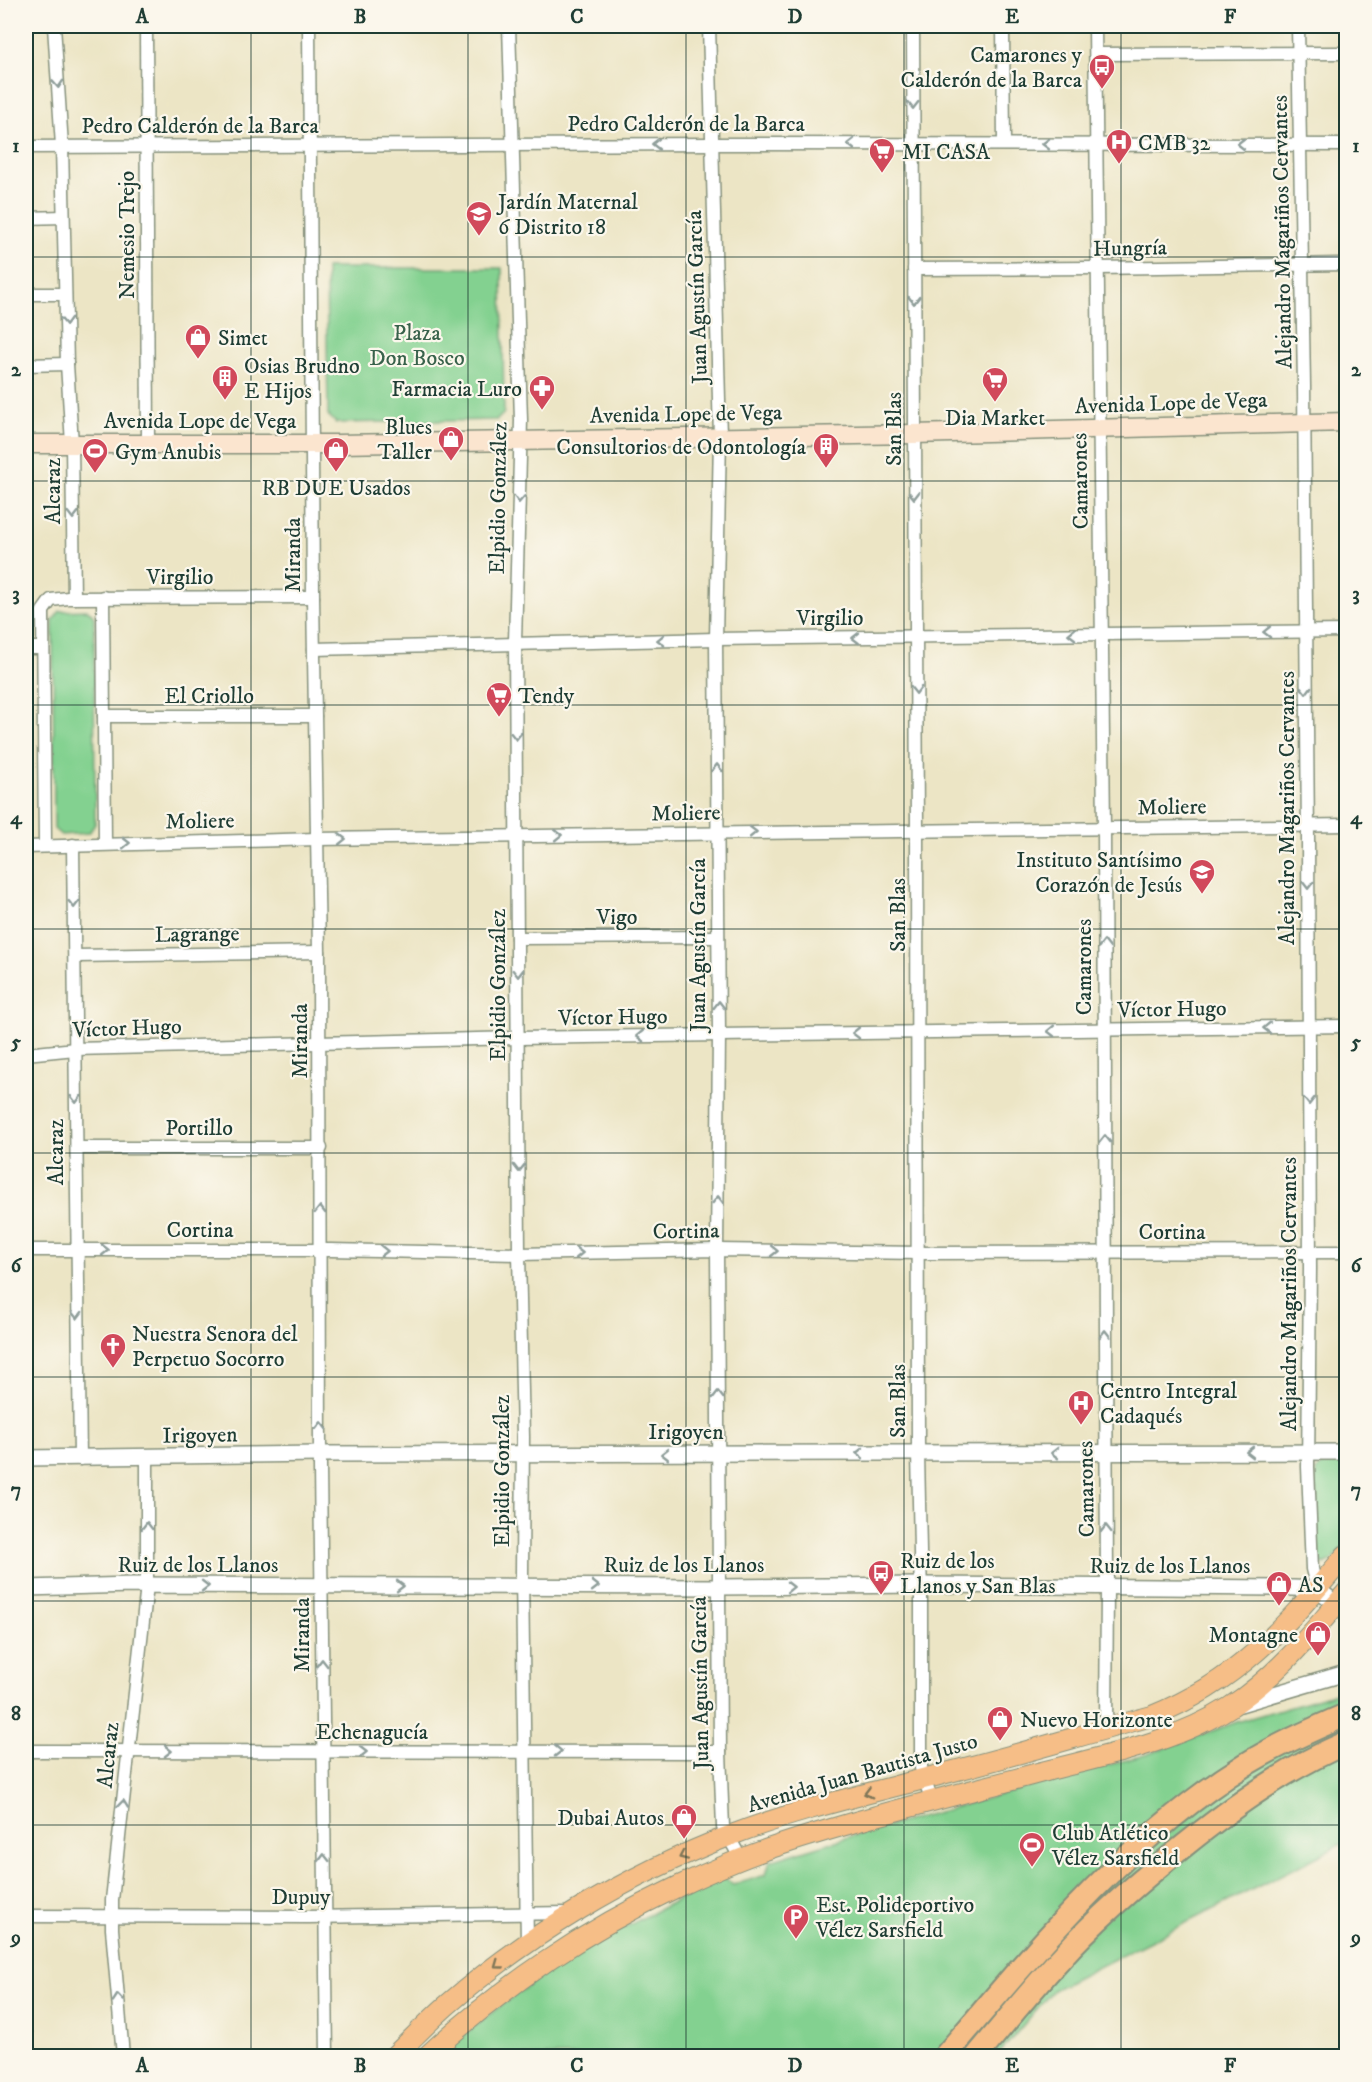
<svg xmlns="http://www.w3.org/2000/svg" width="1372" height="2082" viewBox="0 0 1372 2082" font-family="'IM FELL DW Pica',serif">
<rect width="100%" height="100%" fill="#fbf7ec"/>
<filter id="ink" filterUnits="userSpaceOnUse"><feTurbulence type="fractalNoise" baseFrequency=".0167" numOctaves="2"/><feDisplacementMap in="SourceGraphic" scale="12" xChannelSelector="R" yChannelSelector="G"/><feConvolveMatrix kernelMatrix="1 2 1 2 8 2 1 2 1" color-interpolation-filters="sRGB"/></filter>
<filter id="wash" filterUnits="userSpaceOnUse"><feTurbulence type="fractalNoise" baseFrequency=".008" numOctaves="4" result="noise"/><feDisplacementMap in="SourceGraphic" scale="24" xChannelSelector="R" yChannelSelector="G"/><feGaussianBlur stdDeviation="1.35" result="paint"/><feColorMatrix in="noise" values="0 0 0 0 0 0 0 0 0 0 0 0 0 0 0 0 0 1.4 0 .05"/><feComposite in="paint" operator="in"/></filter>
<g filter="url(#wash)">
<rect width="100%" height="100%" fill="#ece5c5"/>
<g fill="#83d190" stroke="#518762" stroke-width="1.5">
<polygon points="326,268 502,268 504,413 497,420 336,423 328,415"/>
<polygon points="87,610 92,613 94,618 95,824 89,833 61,835 54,829 53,620 60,611"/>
<polygon points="1328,1461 1346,1461 1346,1544 1331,1562 1326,1564 1319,1562 1315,1555 1316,1471 1322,1464"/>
<path d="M1346 1690V1842L1053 1990 997 2056H442C521 1978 625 1926 723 1877L733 1885 766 1875 770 1861 852 1836 1148 1754 1237 1722Z"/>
</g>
</g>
<g filter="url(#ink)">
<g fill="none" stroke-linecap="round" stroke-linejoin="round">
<g stroke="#86917c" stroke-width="15">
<g id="minor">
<polyline points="54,26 62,146 67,364 72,444 74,598"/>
<polyline points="146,26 148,444"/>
<polyline points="309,26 313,597 319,952 320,1467 327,2056"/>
<polyline points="509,26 521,420 515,642 519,1254 523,1437 522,1574 527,1944"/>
<polyline points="709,26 720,437 716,639 719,1035 717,1250 720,1752 723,1827 741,1859"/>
<polyline points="913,26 917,830 918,1453 921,1600 921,1768 932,1802"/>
<polyline points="1003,26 1004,144"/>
<polyline points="1095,26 1104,828 1107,1587 1106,1729"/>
<polyline points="1298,26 1304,386 1308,838 1310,1269 1308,1467 1312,1569 1317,1589"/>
<polyline points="1096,54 1346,53"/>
<polyline points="26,147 712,144 1346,145"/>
<polyline points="26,218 63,217"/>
<polyline points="914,269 1099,268 1346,264"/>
<polyline points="26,294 65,294"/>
<polyline points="26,365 67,364"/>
<polyline points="103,597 105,844"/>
<polyline points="26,648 42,648"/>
<polyline points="314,649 716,639 1346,631"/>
<polyline points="104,716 315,716"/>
<polyline points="45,845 43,611 51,600 68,598 313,597"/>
<polyline points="73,845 80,1459"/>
<polyline points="26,847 317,839 1346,825"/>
<polyline points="517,938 718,937"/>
<polyline points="76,956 319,952"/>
<polyline points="26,1054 75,1049 518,1038 1346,1026"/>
<polyline points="77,1148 321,1148"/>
<polyline points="26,1250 331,1250 519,1254 717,1250 919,1253 1346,1252"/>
<polyline points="26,1751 720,1752"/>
<polyline points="26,1916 308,1917 570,1913"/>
<polyline points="26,2034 28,2056"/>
<polyline points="123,2056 112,1929 112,1900 147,1585 147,1457"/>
</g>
</g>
<g stroke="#86917c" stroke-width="18">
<g id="tertiary">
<polyline points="26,1458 320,1454 1346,1452"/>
<polyline points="26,1588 132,1585 719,1587 921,1585 1293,1588 1317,1589 1337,1604"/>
<polyline points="1240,1704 1346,1673"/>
</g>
</g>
<g stroke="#86917c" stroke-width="21">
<polyline id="secondary" points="26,444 338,444 914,434 1346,422"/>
</g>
<g stroke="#86917c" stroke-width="22">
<g id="primary">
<path d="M394 2056C411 2040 428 2022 446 2006 528 1935 627 1875 729 1836 798 1809 871 1793 942 1774 1013 1756 1082 1735 1152 1716 1240 1681 1287 1624 1346 1555"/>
<path d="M427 2056C504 1985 584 1931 679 1886 711 1871 743 1857 777 1846 865 1817 956 1795 1046 1771 1108 1755 1175 1742 1230 1707 1276 1677 1311 1634 1346 1593"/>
</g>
</g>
<g stroke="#86917c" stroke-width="26">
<g id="motorway">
<path d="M945 2056C1036 1949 1127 1838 1248 1763 1279 1744 1313 1729 1346 1715"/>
<path d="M977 2056C1004 2024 1031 1990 1060 1959 1097 1917 1141 1880 1185 1845 1235 1805 1287 1768 1346 1743"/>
</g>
</g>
<use href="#minor" stroke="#fff" stroke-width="12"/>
<use href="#tertiary" stroke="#fff" stroke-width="15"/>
<use href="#secondary" stroke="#fbe5cf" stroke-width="18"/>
<use href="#primary" stroke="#f6be87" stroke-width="20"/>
<use href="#motorway" stroke="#f6be87" stroke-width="22"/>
</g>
<defs><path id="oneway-chevron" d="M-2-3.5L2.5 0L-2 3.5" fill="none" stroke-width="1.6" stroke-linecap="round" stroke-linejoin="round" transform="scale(1.5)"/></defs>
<g stroke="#8f9e9a">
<use href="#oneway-chevron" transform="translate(58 84) rotate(86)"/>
<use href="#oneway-chevron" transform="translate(913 105) rotate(90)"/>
<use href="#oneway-chevron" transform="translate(656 144) rotate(180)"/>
<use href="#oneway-chevron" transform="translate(851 144) rotate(-180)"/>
<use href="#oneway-chevron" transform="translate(1046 144) rotate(-180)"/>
<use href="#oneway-chevron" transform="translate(1241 144) rotate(180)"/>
<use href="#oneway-chevron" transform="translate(914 300) rotate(90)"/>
<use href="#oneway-chevron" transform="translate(66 321) rotate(88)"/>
<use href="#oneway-chevron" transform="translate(914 495) rotate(89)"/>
<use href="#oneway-chevron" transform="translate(519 499) rotate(92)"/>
<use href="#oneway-chevron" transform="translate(73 515) rotate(90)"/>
<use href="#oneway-chevron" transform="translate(1267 632) rotate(179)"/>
<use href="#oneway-chevron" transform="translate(1072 634) rotate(179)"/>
<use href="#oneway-chevron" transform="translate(856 638) rotate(180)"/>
<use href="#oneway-chevron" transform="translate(661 640) rotate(179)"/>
<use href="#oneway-chevron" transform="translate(916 690) rotate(89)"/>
<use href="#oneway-chevron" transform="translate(1306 690) rotate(89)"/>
<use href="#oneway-chevron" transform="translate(516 736) rotate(89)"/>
<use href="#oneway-chevron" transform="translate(717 768) rotate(-90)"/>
<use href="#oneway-chevron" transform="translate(753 832) rotate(-1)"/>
<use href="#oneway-chevron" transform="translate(558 835) rotate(-1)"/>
<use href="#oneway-chevron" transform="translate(342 839) rotate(-1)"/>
<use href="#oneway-chevron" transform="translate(126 843) rotate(-1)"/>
<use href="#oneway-chevron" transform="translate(1308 885) rotate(90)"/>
<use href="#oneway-chevron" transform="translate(74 904) rotate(89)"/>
<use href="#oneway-chevron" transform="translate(1104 944) rotate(-90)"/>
<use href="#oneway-chevron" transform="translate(518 973) rotate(89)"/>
<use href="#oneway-chevron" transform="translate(719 1005) rotate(-90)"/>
<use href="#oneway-chevron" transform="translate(1267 1028) rotate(179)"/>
<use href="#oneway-chevron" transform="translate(1051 1031) rotate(179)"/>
<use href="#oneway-chevron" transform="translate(856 1033) rotate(179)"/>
<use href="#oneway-chevron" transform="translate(640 1036) rotate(179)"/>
<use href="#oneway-chevron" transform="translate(76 1099) rotate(89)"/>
<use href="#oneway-chevron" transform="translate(1309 1101) rotate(90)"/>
<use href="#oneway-chevron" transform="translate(1105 1139) rotate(-90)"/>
<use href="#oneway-chevron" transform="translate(519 1168) rotate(90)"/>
<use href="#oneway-chevron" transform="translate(718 1200) rotate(-90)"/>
<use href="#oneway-chevron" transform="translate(320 1210) rotate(-89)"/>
<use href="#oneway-chevron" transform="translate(105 1250)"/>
<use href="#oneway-chevron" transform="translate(384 1251) rotate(1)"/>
<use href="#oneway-chevron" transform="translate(774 1251) rotate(1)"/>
<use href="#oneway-chevron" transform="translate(579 1253) rotate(-1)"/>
<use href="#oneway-chevron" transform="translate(77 1315) rotate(89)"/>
<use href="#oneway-chevron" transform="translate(1105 1334) rotate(-90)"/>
<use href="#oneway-chevron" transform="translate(718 1395) rotate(-90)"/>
<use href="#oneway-chevron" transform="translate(321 1426) rotate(-90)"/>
<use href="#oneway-chevron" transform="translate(1250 1452) rotate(180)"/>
<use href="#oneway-chevron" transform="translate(860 1453) rotate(180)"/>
<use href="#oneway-chevron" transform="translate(1055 1453) rotate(180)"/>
<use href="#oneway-chevron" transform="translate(665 1454) rotate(180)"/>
<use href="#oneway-chevron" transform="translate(147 1526) rotate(-90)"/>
<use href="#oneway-chevron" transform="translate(1106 1529) rotate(-91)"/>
<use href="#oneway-chevron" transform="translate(205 1586)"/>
<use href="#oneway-chevron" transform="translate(400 1586)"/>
<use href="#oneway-chevron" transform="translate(595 1586)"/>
<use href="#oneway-chevron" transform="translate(790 1587) rotate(-1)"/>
<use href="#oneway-chevron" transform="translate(322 1663) rotate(-90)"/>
<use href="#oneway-chevron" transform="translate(168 1751) rotate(1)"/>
<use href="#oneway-chevron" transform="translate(558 1751) rotate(1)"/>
<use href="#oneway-chevron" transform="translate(363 1752) rotate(-1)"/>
<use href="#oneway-chevron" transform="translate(123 1804) rotate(-84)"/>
<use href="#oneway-chevron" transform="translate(324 1858) rotate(-91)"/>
<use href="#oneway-chevron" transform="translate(118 1998) rotate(-95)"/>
</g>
<g stroke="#807759">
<use href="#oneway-chevron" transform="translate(868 1793) rotate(165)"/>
<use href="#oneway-chevron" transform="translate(683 1856) rotate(156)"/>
<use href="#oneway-chevron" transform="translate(498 1965) rotate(144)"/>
</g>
</g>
<path fill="none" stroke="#1f3d34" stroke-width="1.5" stroke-opacity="0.55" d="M251 26V2056M468 26V2056M686 26V2056M904 26V2056M1121 26V2056M26 257H1346M26 481H1346M26 705H1346M26 929H1346M26 1153H1346M26 1377H1346M26 1601H1346M26 1825H1346"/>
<defs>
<g id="bus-pin" transform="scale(1.35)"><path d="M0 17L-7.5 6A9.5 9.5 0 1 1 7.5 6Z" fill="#d1495b" stroke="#fbf7ec"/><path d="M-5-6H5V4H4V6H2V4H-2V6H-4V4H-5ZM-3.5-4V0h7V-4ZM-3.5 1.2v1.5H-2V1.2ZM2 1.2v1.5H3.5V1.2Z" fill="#fff"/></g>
<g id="hospital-pin" transform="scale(1.35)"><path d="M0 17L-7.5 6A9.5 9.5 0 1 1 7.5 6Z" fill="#d1495b" stroke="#fbf7ec"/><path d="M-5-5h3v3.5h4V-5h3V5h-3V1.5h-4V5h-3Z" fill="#fff"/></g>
<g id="supermarket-pin" transform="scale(1.35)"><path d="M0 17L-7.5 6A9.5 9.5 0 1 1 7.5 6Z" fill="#d1495b" stroke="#fbf7ec"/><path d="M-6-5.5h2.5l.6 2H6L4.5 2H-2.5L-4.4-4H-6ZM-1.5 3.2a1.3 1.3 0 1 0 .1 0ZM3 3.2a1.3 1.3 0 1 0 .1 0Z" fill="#fff"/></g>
<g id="school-pin" transform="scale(1.35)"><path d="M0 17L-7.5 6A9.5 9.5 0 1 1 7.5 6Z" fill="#d1495b" stroke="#fbf7ec"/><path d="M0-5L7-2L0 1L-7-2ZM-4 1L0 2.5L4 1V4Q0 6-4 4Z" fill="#fff"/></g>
<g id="shop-pin" transform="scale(1.35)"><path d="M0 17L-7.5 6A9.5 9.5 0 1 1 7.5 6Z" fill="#d1495b" stroke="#fbf7ec"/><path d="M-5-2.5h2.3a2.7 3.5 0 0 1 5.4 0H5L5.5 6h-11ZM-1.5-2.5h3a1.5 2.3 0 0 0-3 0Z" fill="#fff"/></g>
<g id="building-pin" transform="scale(1.35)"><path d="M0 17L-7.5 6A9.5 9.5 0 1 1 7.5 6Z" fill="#d1495b" stroke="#fbf7ec"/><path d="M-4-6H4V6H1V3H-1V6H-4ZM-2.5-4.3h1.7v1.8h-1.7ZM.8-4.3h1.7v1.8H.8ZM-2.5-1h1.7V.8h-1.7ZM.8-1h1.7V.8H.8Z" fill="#fff"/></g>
<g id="pharmacy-pin" transform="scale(1.35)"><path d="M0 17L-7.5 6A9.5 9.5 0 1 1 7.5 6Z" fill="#d1495b" stroke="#fbf7ec"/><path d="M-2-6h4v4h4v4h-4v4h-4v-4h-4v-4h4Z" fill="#fff"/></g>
<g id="stadium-pin" transform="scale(1.35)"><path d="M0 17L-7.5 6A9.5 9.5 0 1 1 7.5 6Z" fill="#d1495b" stroke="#fbf7ec"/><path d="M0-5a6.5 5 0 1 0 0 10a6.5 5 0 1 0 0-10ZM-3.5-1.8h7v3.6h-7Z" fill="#fff"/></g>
<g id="church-pin" transform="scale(1.35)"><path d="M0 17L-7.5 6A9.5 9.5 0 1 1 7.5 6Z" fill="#d1495b" stroke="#fbf7ec"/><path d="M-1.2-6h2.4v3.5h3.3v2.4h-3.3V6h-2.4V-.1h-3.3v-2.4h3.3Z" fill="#fff"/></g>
<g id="parking-pin" transform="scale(1.35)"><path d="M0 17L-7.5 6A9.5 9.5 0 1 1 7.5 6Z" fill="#d1495b" stroke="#fbf7ec"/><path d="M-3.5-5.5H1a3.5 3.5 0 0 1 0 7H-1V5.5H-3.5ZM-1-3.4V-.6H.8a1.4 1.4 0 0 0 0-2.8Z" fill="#fff"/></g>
</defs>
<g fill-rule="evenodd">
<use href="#bus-pin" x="1102" y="67"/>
<use href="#hospital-pin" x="1119" y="142"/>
<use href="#supermarket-pin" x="882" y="151"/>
<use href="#school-pin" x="479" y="214"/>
<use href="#shop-pin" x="198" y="337"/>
<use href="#building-pin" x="225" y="378"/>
<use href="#supermarket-pin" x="995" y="380"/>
<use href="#pharmacy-pin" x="542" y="388"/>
<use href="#shop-pin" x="451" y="439"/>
<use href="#building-pin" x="826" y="446"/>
<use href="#shop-pin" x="336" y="450"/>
<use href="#stadium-pin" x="95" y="451"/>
<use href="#supermarket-pin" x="499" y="695"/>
<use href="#school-pin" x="1202" y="872"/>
<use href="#church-pin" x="113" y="1346"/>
<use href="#hospital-pin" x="1081" y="1403"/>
<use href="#bus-pin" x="881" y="1573"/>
<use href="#shop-pin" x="1279" y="1584"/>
<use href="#shop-pin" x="1318" y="1634"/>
<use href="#shop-pin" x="1000" y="1719"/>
<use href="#shop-pin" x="684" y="1817"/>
<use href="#stadium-pin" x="1032" y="1845"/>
<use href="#parking-pin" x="796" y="1917"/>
</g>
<g text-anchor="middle" stroke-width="4.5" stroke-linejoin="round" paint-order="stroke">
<g font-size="22" fill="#1f3d34" stroke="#fbf7ec" text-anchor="start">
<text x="1082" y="62" text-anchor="end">Camarones y<tspan x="1082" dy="25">Calderón de la Barca</tspan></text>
<text x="1138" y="150">CMB 32</text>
<text x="902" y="159">MI CASA</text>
<text x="498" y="209">Jardín Maternal<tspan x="498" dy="25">6 Distrito 18</tspan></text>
<text x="218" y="345">Simet</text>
<text x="244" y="373">Osias Brudno<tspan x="244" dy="25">E Hijos</tspan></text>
<text x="522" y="396" text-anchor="end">Farmacia Luro</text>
<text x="995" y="425" text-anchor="middle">Dia Market</text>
<text x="432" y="434" text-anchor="end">Blues<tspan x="432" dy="25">Taller</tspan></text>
<text x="806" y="454" text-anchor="end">Consultorios de Odontología</text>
<text x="115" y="459">Gym Anubis</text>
<text x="336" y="495" text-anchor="middle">RB DUE Usados</text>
<text x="518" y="703">Tendy</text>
<text x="1182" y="867" text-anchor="end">Instituto Santísimo<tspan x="1182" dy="25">Corazón de Jesús</tspan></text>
<text x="132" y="1341">Nuestra Senora del<tspan x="132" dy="25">Perpetuo Socorro</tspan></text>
<text x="1100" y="1398">Centro Integral<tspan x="1100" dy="25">Cadaqués</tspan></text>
<text x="900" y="1568">Ruiz de los<tspan x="900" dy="25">Llanos y San Blas</tspan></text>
<text x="1298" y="1592">AS</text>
<text x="1298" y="1642" text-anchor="end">Montagne</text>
<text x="1020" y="1727">Nuevo Horizonte</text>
<text x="664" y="1825" text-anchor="end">Dubai Autos</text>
<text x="1052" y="1840">Club Atlético<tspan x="1052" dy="25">Vélez Sarsfield</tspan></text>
<text x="816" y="1912">Est. Polideportivo<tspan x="816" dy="25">Vélez Sarsfield</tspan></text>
</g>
<g font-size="22" fill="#1f3d34" stroke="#fbf7ec">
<text x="686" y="131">Pedro Calderón de la Barca</text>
<text x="200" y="133">Pedro Calderón de la Barca</text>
<text transform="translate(1281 232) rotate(-91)" y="8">Alejandro Magariños Cervantes</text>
<text transform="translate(126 235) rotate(-90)" y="8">Nemesio Trejo</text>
<text transform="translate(1130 247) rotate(-1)" y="8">Hungría</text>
<text transform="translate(696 297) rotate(-92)" y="8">Juan Agustín García</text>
<text transform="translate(1171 402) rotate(-2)" y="8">Avenida Lope de Vega</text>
<text transform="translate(686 413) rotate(-1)" y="8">Avenida Lope de Vega</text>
<text x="200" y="428">Avenida Lope de Vega</text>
<text transform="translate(893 429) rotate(-90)" y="8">San Blas</text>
<text transform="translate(1079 481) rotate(-91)" y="8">Camarones</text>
<text transform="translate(52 491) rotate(-90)" y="8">Alcaraz</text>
<text transform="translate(497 498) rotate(-89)" y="8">Elpidio González</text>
<text transform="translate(292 555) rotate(-90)" y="8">Miranda</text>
<text x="180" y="584">Virgilio</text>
<text x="830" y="625">Virgilio</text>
<text x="209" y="703">El Criollo</text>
<text transform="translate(1172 806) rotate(-1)" y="8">Moliere</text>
<text transform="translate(1286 808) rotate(-90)" y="8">Alejandro Magariños Cervantes</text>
<text transform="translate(686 812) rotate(-1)" y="8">Moliere</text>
<text transform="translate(200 820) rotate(-1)" y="8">Moliere</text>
<text transform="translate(897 915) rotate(-90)" y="8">San Blas</text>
<text x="617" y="924">Vigo</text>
<text transform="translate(197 933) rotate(-1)" y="8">Lagrange</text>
<text transform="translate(697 945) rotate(-90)" y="8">Juan Agustín García</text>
<text transform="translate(1083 967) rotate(-90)" y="8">Camarones</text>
<text transform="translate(497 985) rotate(-90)" y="8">Elpidio González</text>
<text transform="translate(1172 1008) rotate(-1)" y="8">Víctor Hugo</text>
<text transform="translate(613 1016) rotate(-1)" y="8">Víctor Hugo</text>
<text transform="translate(127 1027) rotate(-2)" y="8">Víctor Hugo</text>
<text transform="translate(299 1041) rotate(-90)" y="8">Miranda</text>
<text x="199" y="1135">Portillo</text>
<text transform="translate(55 1152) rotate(-90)" y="8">Alcaraz</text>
<text x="200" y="1237">Cortina</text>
<text transform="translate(686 1230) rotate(-1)" y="8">Cortina</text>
<text x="1172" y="1239">Cortina</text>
<text transform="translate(1288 1294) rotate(-90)" y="8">Alejandro Magariños Cervantes</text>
<text transform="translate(897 1401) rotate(-90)" y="8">San Blas</text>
<text x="686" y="1439">Irigoyen</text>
<text transform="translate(200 1434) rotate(-1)" y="8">Irigoyen</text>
<text transform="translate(501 1471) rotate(-90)" y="8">Elpidio González</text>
<text transform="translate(1085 1489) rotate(-91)" y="8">Camarones</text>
<text x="198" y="1572">Ruiz de los Llanos</text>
<text x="684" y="1572">Ruiz de los Llanos</text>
<text x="1170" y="1573">Ruiz de los Llanos</text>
<text transform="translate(301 1635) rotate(-90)" y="8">Miranda</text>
<text transform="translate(699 1683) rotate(-91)" y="8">Juan Agustín García</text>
<text x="372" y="1739">Echenagucía</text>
<text transform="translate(107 1755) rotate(-84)" y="8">Alcaraz</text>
<text transform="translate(862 1772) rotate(-16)" y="8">Avenida Juan Bautista Justo</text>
<text x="301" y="1904">Dupuy</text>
</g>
<g font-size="22" fill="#38624b" stroke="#fbf7ec">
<text x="417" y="340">Plaza<tspan x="417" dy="25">Don Bosco</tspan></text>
</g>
</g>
<rect width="1372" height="2082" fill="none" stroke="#fbf7ec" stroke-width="66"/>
<rect x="33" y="33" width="1306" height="2016" fill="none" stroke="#1f3d34" stroke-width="2"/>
<g font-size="20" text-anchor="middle" font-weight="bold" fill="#1f3d34">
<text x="142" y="23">A</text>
<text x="360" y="23">B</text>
<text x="577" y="23">C</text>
<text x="795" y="23">D</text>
<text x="1012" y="23">E</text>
<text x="1230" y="23">F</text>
<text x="16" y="152">1</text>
<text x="1356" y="152">1</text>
<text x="16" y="376">2</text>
<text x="1356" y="376">2</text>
<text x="16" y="600">3</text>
<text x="1356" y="600">3</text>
<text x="16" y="824">4</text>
<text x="1356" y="824">4</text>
<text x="16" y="1048">5</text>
<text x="1356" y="1048">5</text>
<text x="16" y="1272">6</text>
<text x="1356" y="1272">6</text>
<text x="16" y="1496">7</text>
<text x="1356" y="1496">7</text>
<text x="16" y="1720">8</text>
<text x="1356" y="1720">8</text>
<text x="16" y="1944">9</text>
<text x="1356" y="1944">9</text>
<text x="142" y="2072">A</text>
<text x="360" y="2072">B</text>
<text x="577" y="2072">C</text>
<text x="795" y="2072">D</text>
<text x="1012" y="2072">E</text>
<text x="1230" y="2072">F</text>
</g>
</svg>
